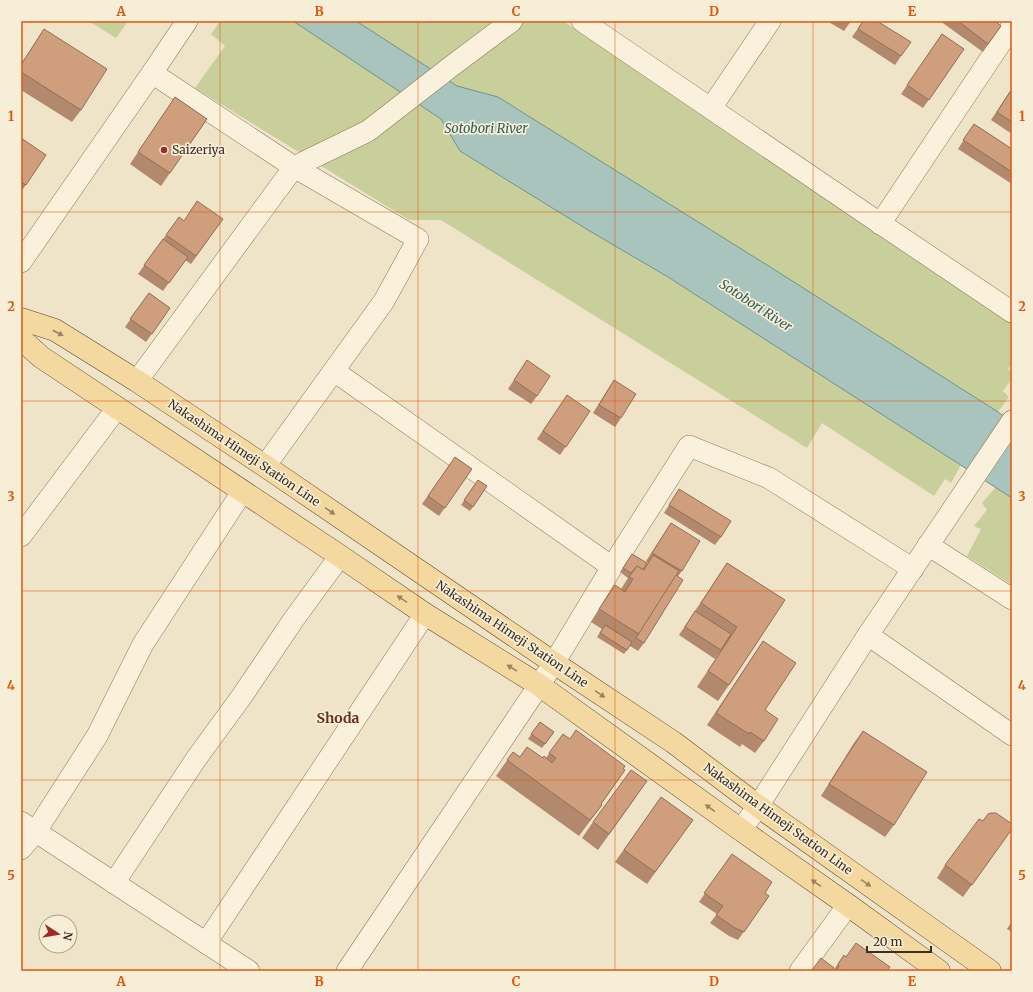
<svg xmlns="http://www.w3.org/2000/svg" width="1033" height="992" viewBox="0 0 1033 992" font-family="Merriweather,serif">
<rect width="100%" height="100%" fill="#f0e4c8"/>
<g fill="#c9cf9b">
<polygon points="89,21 128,21 116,38"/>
<polygon points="220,21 293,21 441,119 460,151 588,230 668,277 961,465 951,483 945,479 934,496 822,423 807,448 441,220 409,220 195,88 225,46 211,34"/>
<polygon points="356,21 563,21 1012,320 1012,364 1008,369 1012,372 1012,379 1003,391 1009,397 998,412 498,97 457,86"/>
<polygon points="996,487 1012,498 1012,585 967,556 981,529 974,526 987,510 982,503"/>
</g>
<polygon fill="#a9c4bc" stroke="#6f938a" points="293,21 356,21 457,86 498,97 775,270 998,412 1012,422 1012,498 668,277 588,230 460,151 441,119"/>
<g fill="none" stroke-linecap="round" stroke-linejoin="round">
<g stroke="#8d765c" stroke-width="22">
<g id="minor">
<path d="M582 21C726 118 868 216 1012 312"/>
<polyline points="152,73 294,167 418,239 384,301 265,466"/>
<polyline points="711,108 770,21"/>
<polyline points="880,224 1012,26"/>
<polyline points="21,262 152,73 187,21"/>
<polyline points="334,371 612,567"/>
<polyline points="137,381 294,167 368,131 453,65 512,21"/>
<polyline points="21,536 117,408"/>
<polyline points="928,545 1012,599"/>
<polyline points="868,635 1012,735"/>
<polyline points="21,822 249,971"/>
<polyline points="741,830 758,806 868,635 1012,421"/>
<polyline points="21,849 36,831 97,736 143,644 242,492"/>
<polyline points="114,883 196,759 242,696 294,619 340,556"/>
<polyline points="206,943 425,614"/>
<polyline points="347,971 554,663 612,567 689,446 769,478 913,569"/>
<polyline points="800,971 848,905"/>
</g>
</g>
<g stroke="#5b4430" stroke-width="23">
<g id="major">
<polyline points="21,319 55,330 137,381 265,466 554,663 673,742 758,806 990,971"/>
<polyline points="21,339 41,357 340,556 425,614 539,685 741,830 848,905 939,971"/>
</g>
</g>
<use href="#minor" stroke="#faf1dc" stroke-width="21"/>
<use href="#major" stroke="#f3d9a0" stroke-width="22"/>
</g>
<g fill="#b2896c">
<polygon points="827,21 851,21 844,31"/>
<polygon points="863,21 901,56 895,65 852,37"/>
<polygon points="940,21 995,21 1001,26 983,52"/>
<polygon points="44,29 81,110 72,122 21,90 21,64"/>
<polygon points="942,34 964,49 923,108 901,94"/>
<polygon points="1012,88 1012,134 991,120"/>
<polygon points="175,97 207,119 161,186 130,164"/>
<polygon points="974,124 1012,149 1012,184 958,149"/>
<polygon points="21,138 46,155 21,192"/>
<polygon points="179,217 184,221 223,219 191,264 185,260 163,291 138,274"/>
<polygon points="149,293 170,308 146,342 125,327"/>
<polygon points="527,360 537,396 531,404 508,389"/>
<polygon points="614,380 621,418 615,427 593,413 608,389"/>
<polygon points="567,395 590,411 560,455 537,439"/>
<polygon points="455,457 472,469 439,516 422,504"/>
<polygon points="478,480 487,486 470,511 461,505"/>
<polygon points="679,489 721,537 715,545 664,513"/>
<polygon points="671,523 682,571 678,576 644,643 638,651 630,646 624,654 597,637 602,629 591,622 615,585 621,589 628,578 620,572 632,554 643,570 648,563 646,561"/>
<polygon points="727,563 785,600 729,685 718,701 697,687 726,643 715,659 679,635"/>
<polygon points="763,641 765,710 764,741 755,753 742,744 740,747 707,725"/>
<polygon points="540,722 554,732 542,748 528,739"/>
<polygon points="863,731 894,825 885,837 821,796 854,743"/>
<polygon points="563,734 570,739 623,769 614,786 601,804 602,805 579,836 496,776 513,752 520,757 546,758"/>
<polygon points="636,797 598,850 582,838 593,822"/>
<polygon points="661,797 693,820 647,884 615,862"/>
<polygon points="983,821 1012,829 963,897 937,878 945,865"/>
<polygon points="732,854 765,893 769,896 738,940 729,936 710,923 717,914 699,902"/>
<polygon points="1012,921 1012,932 1007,929"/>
<polygon points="844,955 846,957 887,971 833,971"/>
</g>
<g fill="#cf9f7d" stroke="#916f58">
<polygon points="863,21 877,21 911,42 901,56 858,29"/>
<polygon points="958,21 995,21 1001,26 988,44"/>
<polygon points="44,29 107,69 81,110 21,72 21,65"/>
<polygon points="942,34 964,49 929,100 907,85"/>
<polygon points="1012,89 1012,122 997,112"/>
<polygon points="175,97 207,119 170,173 138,152"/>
<polygon points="974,124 1012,149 1012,172 963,140"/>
<polygon points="21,138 46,155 26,185 21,182"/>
<polygon points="197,201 223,219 196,256 166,235 179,217 184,221"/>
<polygon points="163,239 188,257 169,283 144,265"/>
<polygon points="149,293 170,308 152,334 130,319"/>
<polygon points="527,360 550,376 537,396 514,380"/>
<polygon points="614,380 636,394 621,418 599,405"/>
<polygon points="567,395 590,411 566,447 543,431"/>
<polygon points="455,457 472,469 445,508 428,496"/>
<polygon points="478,480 487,486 473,507 464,500"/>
<polygon points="679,489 731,521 721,537 669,505"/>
<polygon points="671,523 700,541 682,571 652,553"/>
<polygon points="632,554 647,563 643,570 637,566 631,573 623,568"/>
<polygon points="653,555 679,571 639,634 599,609 615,585 625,592 633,579 629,577 637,566 644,570"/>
<polygon points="727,563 785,600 729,685 708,671 737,627 701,603"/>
<polygon points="676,575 683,580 644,643 636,638"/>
<polygon points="695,611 731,634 721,650 685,627"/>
<polygon points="605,625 632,642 627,650 600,633"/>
<polygon points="763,641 796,663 765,710 778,719 764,741 750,732 749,734 716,713"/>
<polygon points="540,722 554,732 545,744 531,734"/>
<polygon points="576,730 625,766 623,769 625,770 601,804 602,805 590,820 507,760 513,752 520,757 527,747 543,758 544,756 552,763 556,758 549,753 563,734 570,739"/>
<polygon points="863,731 927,772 894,825 829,784"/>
<polygon points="631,770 647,781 609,834 593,822"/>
<polygon points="661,797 693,820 655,872 624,850"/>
<polygon points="991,813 996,813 1012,824 1012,829 972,885 945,865 979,819 983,821 988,814"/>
<polygon points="732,854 772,882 765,893 769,896 744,932 735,928 716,915 723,906 704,893"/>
<polygon points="856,943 890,967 887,971 836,971 839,966 838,964 844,955 846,957"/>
<polygon points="821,958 834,968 832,971 814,971 812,970"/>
</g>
<defs><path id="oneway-solid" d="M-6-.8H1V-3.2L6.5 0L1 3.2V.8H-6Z"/></defs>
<g fill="#988460">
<use href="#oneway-solid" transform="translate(58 333) rotate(28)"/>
<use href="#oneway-solid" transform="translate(330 511) rotate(34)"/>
<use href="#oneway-solid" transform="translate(402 599) rotate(-146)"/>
<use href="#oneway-solid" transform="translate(512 668) rotate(-148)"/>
<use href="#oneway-solid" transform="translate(600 694) rotate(34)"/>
<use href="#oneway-solid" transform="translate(710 808) rotate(-144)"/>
<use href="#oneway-solid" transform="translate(816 883) rotate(-145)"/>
<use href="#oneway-solid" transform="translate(866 883) rotate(35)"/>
</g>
<path fill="none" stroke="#df570d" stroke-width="1" stroke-opacity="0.55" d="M220 21V971M418 21V971M615 21V971M813 21V971M21 212H1012M21 401H1012M21 591H1012M21 780H1012"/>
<circle fill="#9e2a2b" stroke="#f7eed8" stroke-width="1.5" cx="164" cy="150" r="4"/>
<g text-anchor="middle" stroke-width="3.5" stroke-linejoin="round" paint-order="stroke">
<g font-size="12" fill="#3d2e20" stroke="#f7eed8" text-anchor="start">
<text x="172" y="154">Saizeriya</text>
</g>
<g font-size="12" fill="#3d2e20" stroke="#f7eed8">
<text transform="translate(244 453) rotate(34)" y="4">Nakashima Himeji Station Line</text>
<text transform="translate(512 634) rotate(34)" y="4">Nakashima Himeji Station Line</text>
<text transform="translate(778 819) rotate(36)" y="4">Nakashima Himeji Station Line</text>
</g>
<g font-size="13" font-style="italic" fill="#2f5d5a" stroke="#f7eed8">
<text x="486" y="133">Sotobori River</text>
<text transform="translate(756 305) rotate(33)" y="5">Sotobori River</text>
</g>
<g font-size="14" font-weight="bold" fill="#6b2e1e" stroke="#f7eed8">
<text x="338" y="723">Shoda</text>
</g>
</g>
<rect width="1033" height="992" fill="none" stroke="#f7eed8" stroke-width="44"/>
<g transform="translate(58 934) rotate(102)"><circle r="19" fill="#f7eed8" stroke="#ada18e"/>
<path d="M0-3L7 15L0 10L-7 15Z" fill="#9e2a2b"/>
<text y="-6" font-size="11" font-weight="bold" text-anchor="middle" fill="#3d2e20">N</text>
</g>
<path d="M867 946v6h64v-6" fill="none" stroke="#3d2e20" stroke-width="2"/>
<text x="873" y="946" font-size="12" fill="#3d2e20" stroke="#f7eed8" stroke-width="3" paint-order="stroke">20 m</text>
<rect x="22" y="22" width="989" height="948" fill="none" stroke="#df570d" stroke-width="1.5"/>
<g font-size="13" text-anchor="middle" font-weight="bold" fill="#df570d">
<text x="121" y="16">A</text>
<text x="319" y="16">B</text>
<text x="516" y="16">C</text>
<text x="714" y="16">D</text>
<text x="912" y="16">E</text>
<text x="11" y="121">1</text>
<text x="1022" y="121">1</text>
<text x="11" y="311">2</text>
<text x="1022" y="311">2</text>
<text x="11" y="501">3</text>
<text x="1022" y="501">3</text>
<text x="11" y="690">4</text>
<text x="1022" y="690">4</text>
<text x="11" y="880">5</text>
<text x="1022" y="880">5</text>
<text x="121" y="986">A</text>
<text x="319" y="986">B</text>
<text x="516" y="986">C</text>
<text x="714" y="986">D</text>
<text x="912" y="986">E</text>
</g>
</svg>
